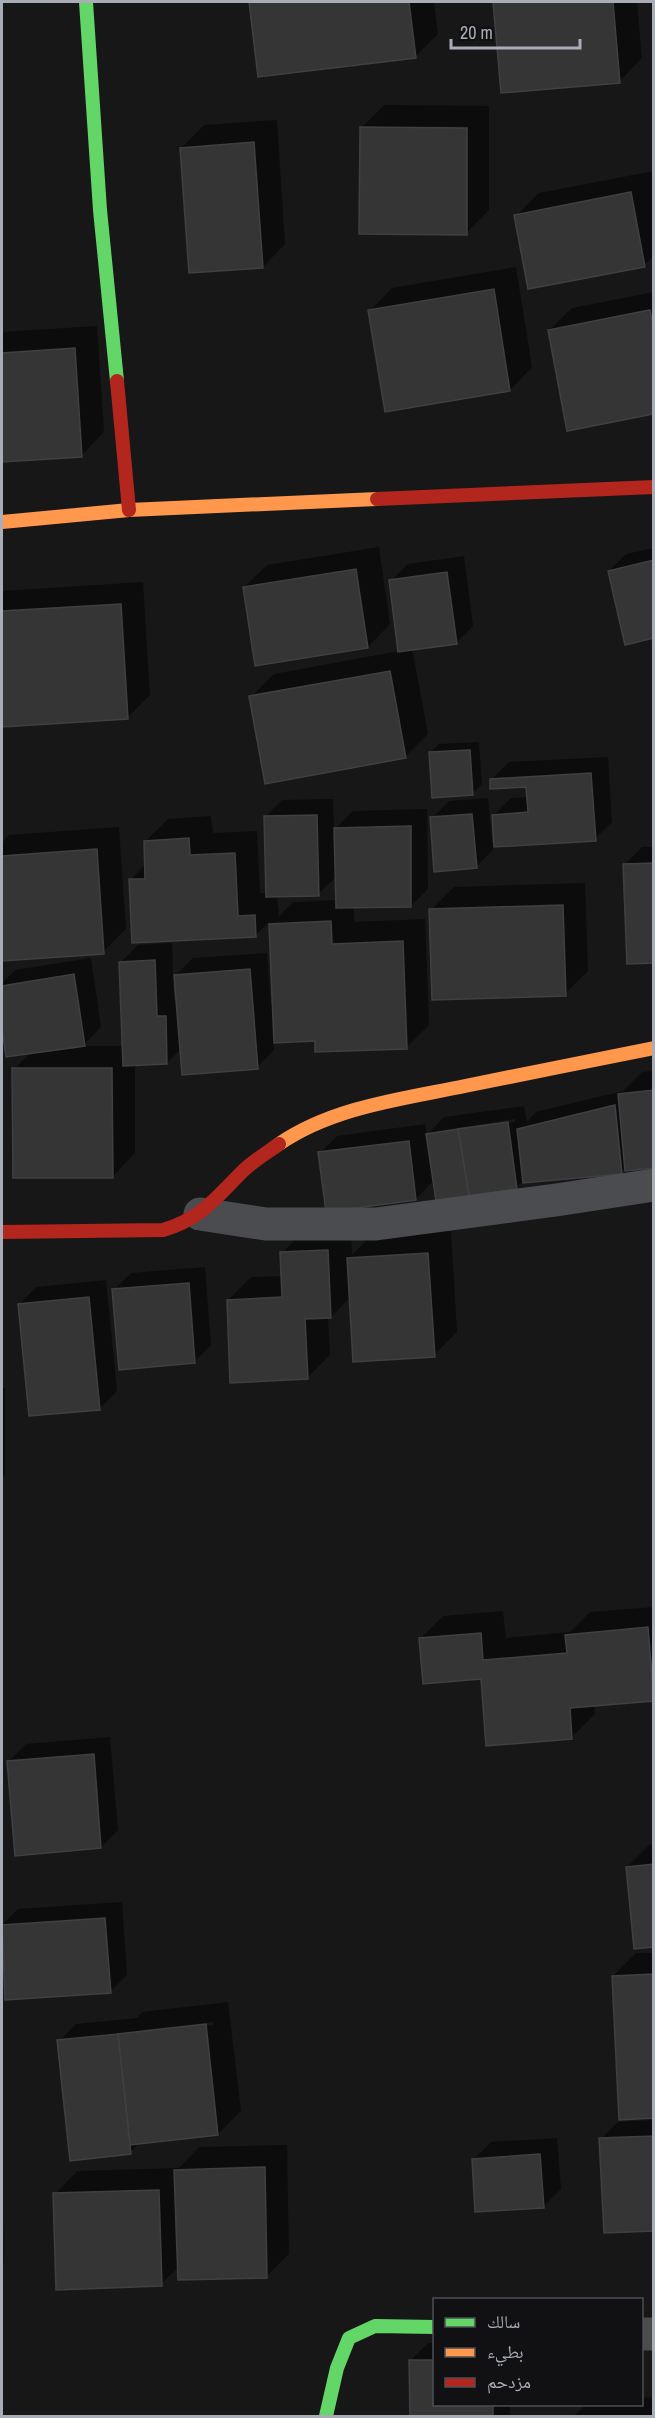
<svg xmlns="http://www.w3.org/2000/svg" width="655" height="2418" viewBox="0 0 655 2418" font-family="'Archivo Narrow','Noto Naskh Arabic',sans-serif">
<rect width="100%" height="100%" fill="#171717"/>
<g fill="#0007" fill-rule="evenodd">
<polygon points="250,2 434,2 438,34 415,57 259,75"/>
<polygon points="495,2 637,2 642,58 620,81 503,91"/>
<polygon points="384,105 489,106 489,210 466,233 361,128"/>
<polygon points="277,120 285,244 263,267 181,148 204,125"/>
<polygon points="654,171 654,256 644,265 516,216 539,193"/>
<polygon points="516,267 532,367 510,390 370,311 392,288"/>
<polygon points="654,292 654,413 549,330 572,308"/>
<polygon points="97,326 104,432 82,455 2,460 2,332"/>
<polygon points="379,547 390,624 368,647 244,587 267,565"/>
<polygon points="654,548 654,637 609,571 626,554"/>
<polygon points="464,556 473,626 456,643 412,648 428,734 405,757 251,697 274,674 399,651 391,581 408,564"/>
<polygon points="143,582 150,695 127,718 2,726 2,591"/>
<polygon points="479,742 482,784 473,793 430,753 439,744"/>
<polygon points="608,757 612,822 595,839 493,845 493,850 476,867 432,818 449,801 488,798 492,842 495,842 494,815 511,798 528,797 528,785 492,779 509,762"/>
<path d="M333 799 334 830 353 811 427 809 428 889 411 906 354 907V922L425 919 429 1025 406 1048 316 1040 274 1042V1050L257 1067 182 1048 167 1063 135 1064V1153L113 1176 14 1069 31 1052 7 1055 2 1017V983L15 970 91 958 101 1027 83 1046H124L121 962 138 945 172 943 174 1000 178 999 176 975 193 958 267 953 271 1005H274L270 921 256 935 130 880 146 864 145 842 168 819 211 816 213 833 257 831 260 893H267L265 817 282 800ZM337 876V900L293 902 279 916 277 895 318 894Z"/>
<polygon points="119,827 126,929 103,952 2,960 2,843 9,835"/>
<polygon points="642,847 654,847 654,961 625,864"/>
<polygon points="585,883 588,971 565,994 431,910 454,887"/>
<path d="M654 1071V1167H626L621 1172 522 1182 517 1187 434 1180 416 1199 320 1153 337 1136 425 1124 427 1135 444 1117 524 1106 527 1122 536 1112 623 1091 642 1072ZM515 1119V1122L444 1133V1130Z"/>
<polygon points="351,1228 352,1255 371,1236 451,1231 457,1332 434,1355 351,1297 331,1317 328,1317 330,1355 307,1378 228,1300 251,1277 283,1276 282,1253 305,1230"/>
<polygon points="205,1267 211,1345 194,1362 114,1290 131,1273"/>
<polygon points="106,1280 117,1391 100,1408 19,1305 36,1287"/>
<polygon points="2,1388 5,1388 5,1475 2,1478"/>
<polygon points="654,1607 654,1699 594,1704 595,1714 572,1737 420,1639 443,1616 503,1611 506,1638 570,1632 590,1612"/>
<polygon points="110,1737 118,1830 101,1847 9,1761 26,1744"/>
<polygon points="650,1844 654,1844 654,1946 627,1867"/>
<polygon points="122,1902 127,1975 110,1992 6,1999 2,1925 18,1909"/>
<polygon points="636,1953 654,1953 654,2116 613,1976"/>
<path d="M228 2002 241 2111 218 2134 140 2142 130 2153 59 2041 76 2024 137 2018 142 2012ZM213 2022 214 2025 142 2033V2030Z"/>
<polygon points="654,2120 654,2229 601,2139 618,2122"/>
<polygon points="557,2138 561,2189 544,2206 474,2159 491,2142"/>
<polygon points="287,2145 289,2254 267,2276 179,2267 161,2284 55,2194 77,2171 179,2168 199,2147"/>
<polygon points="2,2174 4,2263 2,2265"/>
<polygon points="428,2343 434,2343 434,2404 510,2404 510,2416 411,2416 411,2360"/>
<polygon points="654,2397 654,2416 574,2416 586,2404 642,2404 642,2398"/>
</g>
<g fill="#353536" stroke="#3f4043" stroke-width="1.5">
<polygon points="249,2 409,2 416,58 258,77"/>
<polygon points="493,2 613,2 620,83 501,93"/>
<polygon points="360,127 467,128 467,235 359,234"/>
<polygon points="254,142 263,268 189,273 180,148"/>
<polygon points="631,192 645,267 528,289 514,215"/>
<polygon points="494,289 510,391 385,412 368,310"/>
<polygon points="650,310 654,330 654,414 567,431 548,330"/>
<polygon points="75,348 82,457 2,462 2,353"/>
<polygon points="654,560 654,638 625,645 608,571"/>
<polygon points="356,569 368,648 255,666 243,587"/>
<polygon points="447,572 457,644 398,652 389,580"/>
<polygon points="121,604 128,719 2,727 2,611"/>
<polygon points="390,671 406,758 265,784 249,696"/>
<polygon points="470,750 473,795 432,798 429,752"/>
<polygon points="591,773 596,841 494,847 492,815 528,812 526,787 490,789 490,779"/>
<polygon points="472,814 477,868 434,872 430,817"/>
<polygon points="317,815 319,896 266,897 264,816"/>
<polygon points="411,826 411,907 336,908 334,828"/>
<polygon points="189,838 190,855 235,853 238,916 255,915 256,937 132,943 129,879 145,879 144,841"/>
<polygon points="97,849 104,954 2,961 2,856"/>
<polygon points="654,863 654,963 627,964 623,864"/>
<polygon points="563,905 566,996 432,1000 429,909"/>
<polygon points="331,921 332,944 403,941 407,1049 315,1052 315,1041 274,1043 269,924"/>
<polygon points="155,960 157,1016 166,1016 167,1064 123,1066 119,962"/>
<polygon points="250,969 258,1069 182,1075 174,975"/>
<polygon points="74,974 85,1046 6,1057 2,1028 2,986"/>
<polygon points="12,1068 112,1068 113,1178 13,1178"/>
<polygon points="654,1090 654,1168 625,1171 618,1094"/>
<polygon points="615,1105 622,1174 523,1183 517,1129"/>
<polygon points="508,1122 517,1189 469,1196 458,1129"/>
<polygon points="458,1129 469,1196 436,1201 426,1134"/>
<polygon points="409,1141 416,1200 326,1212 318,1152"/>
<polygon points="328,1250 331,1318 305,1319 308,1379 230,1383 227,1300 282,1297 280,1252"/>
<polygon points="428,1253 435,1357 353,1362 347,1258"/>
<polygon points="189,1283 195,1363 119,1370 112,1289"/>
<polygon points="89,1297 100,1410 29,1416 18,1304"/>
<polygon points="648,1627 654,1701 570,1708 572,1739 486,1746 481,1679 423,1684 419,1638 481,1633 483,1660 567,1653 565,1635"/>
<polygon points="94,1754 101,1848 15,1856 7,1761"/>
<polygon points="654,1864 654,1947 634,1949 626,1867"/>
<polygon points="105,1918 111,1993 5,2000 2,1925"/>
<polygon points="654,1974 654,2118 619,2120 612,1976"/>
<polygon points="206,2024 218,2135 130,2145 118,2034"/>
<polygon points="118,2034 131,2154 70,2161 57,2040"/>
<polygon points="654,2136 654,2231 604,2233 599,2138"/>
<polygon points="540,2154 544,2208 475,2212 472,2159"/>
<polygon points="265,2167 267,2278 178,2280 174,2170"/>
<polygon points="159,2190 162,2286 56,2290 53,2193"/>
<polygon points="409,2360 434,2360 434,2404 493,2404 493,2416 410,2416"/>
</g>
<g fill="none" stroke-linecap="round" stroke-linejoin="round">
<g stroke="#4b4c50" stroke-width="33">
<polyline points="200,1214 266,1224 376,1224 556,1200 654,1185"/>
<polyline points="642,2334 654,2334"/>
</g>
<g stroke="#63d668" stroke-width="14">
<polyline points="86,2 100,210 117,381"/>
<polyline points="326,2416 337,2368 349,2338 375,2326 434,2327"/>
</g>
<g stroke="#ff974d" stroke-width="14">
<polyline points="2,522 129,510 377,499"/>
<path d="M279 1144C333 1107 402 1099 465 1086 528 1073 591 1061 654 1048"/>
</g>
<g stroke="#b3261e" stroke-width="14">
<polyline points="117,381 129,510"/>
<polyline points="377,499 654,487"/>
<path d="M2 1232 163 1230C203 1218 216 1197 245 1169 255 1160 268 1152 279 1144"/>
</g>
</g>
<rect width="655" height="2418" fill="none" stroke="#a8adb8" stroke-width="6"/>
<rect x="433" y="2298" width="210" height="108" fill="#111113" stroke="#4d4f55" stroke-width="1.5"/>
<rect x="445" y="2318" width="30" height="9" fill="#63d668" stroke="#4d4f55" stroke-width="1.5"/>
<text x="487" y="2328" font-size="18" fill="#a8adb8">سالك</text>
<rect x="445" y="2348" width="30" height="9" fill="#ff974d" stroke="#4d4f55" stroke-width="1.5"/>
<text x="487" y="2358" font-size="18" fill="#a8adb8">بطيء</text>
<rect x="445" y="2378" width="30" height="9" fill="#b3261e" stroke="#4d4f55" stroke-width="1.5"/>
<text x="487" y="2388" font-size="18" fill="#a8adb8">مزدحم</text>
<path d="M451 39v9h129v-9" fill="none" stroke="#a8adb8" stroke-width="3"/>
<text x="460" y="39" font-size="18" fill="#a8adb8" stroke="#111113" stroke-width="4.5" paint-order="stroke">20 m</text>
</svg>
